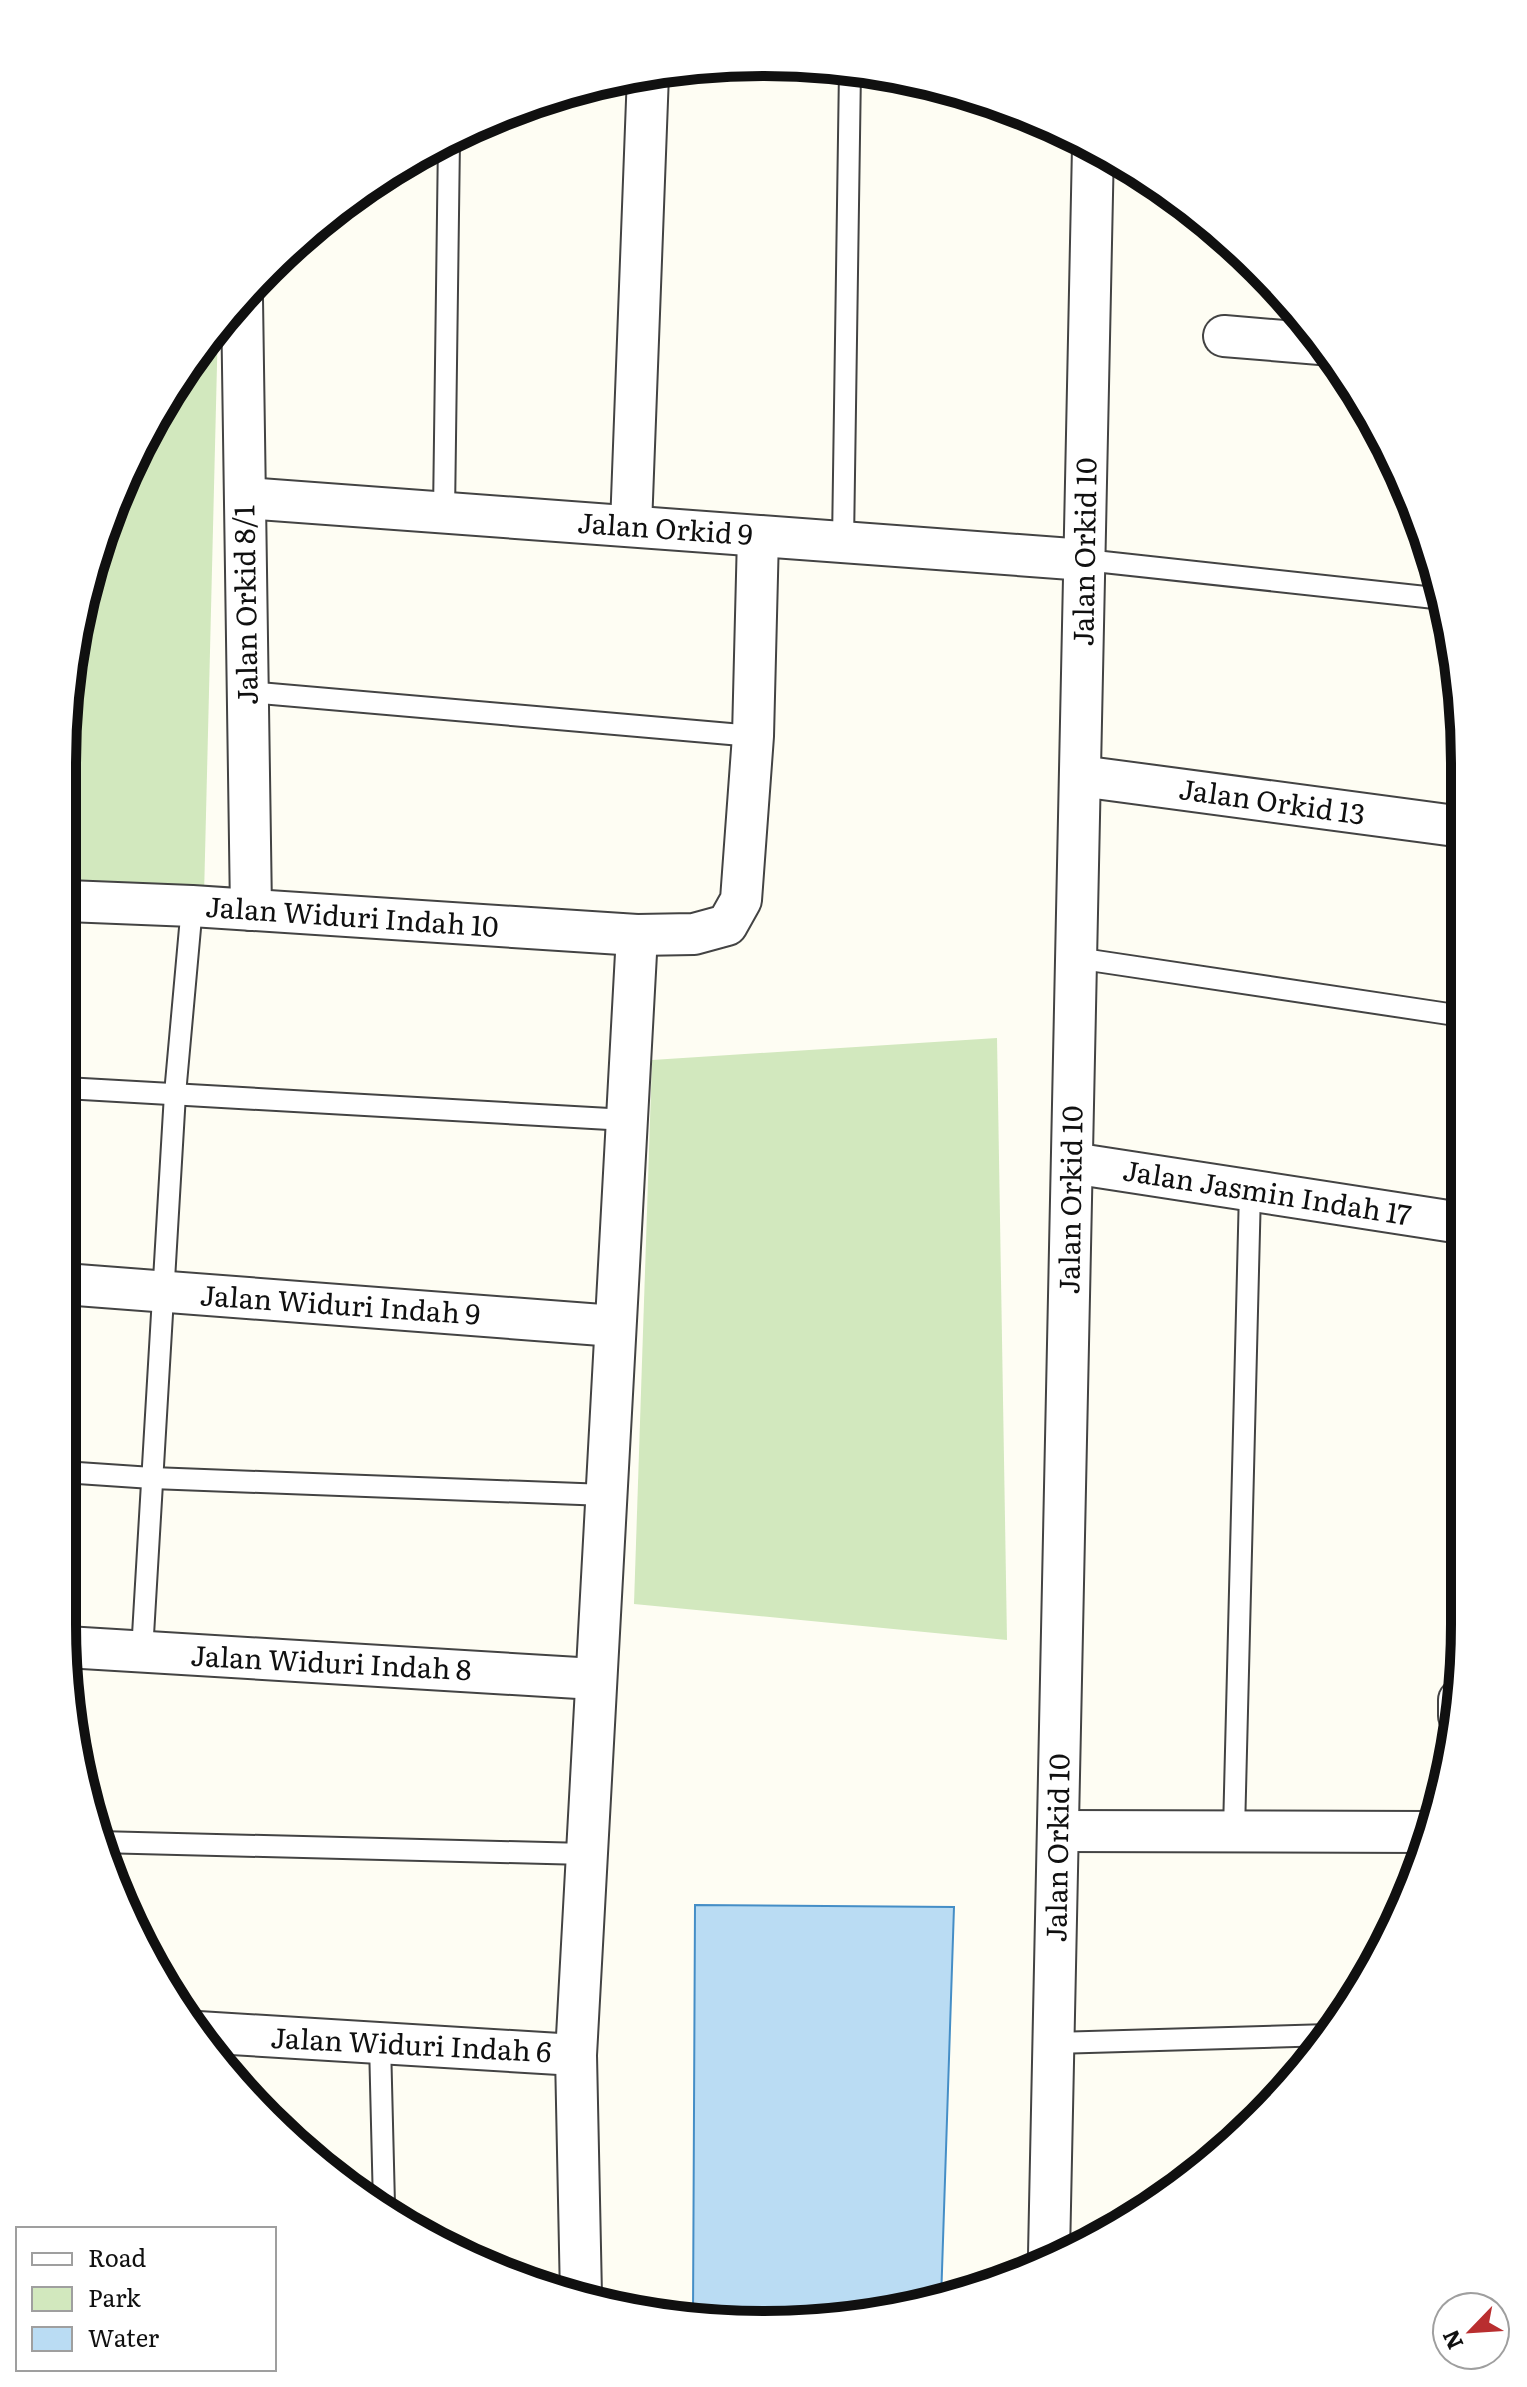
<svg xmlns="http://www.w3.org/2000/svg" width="1527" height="2387" viewBox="0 0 1527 2387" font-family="Literata,serif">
<rect width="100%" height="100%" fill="#fefdf3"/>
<g fill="#d2e8be">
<polygon points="218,324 204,896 67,885 68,672 116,495 207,336"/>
<polygon points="997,1038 1007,1640 634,1604 652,1060"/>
</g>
<polygon fill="#badcf3" stroke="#458ec6" stroke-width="2" points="695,1905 954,1907 941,2301 840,2311 693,2315"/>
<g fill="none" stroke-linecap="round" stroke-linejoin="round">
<g stroke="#434343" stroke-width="24">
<g id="lane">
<polyline points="444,513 449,140"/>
<polyline points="843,542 850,70"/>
<polyline points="1085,560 1444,599"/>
<polyline points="248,692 753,736"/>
<polyline points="1076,958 1462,1016"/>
<polyline points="65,1088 627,1120"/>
<polyline points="63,1472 152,1478 606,1495"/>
<polyline points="142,1652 175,1094 192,906"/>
<polyline points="1234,1831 1250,1191"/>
<polyline points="98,1842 586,1854"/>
<polyline points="380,2043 384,2205"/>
<polyline points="1054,2043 1329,2035"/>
</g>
</g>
<g stroke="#434343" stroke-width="44">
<g id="street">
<polyline points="242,299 251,910"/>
<polyline points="1224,336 1320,344"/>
<polyline points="245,498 1085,560"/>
<polyline points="631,526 648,74"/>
<polyline points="1080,776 1463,827"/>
<polyline points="67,901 192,906 637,935 694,934 727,925 741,900 753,736 758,536"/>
<polyline points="1072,1163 1461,1223"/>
<polyline points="64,1284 615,1326"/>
<polyline points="66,1647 595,1679"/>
<polyline points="1459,1716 1459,1700"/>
<polyline points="1058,1831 1428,1832"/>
<polyline points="198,2032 576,2055"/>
<polyline points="1049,2254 1093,147"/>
<polyline points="581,2296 576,2055 637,935"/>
</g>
</g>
<use href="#lane" stroke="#fff" stroke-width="20"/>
<use href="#street" stroke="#fff" stroke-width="40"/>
</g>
<g text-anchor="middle" stroke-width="8" stroke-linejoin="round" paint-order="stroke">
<g font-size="28" fill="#101010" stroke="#fff">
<text transform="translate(665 529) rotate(4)" y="10">Jalan Orkid 9</text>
<text transform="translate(1085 552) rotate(-89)" y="10">Jalan Orkid 10</text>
<text transform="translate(246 605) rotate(-91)" y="10">Jalan Orkid 8/1</text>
<text transform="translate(1272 802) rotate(8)" y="10">Jalan Orkid 13</text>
<text transform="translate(352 917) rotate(4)" y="10">Jalan Widuri Indah 10</text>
<text transform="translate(1267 1193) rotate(9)" y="10">Jalan Jasmin Indah 17</text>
<text transform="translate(1071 1200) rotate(-89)" y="10">Jalan Orkid 10</text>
<text transform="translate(340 1305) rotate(4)" y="10">Jalan Widuri Indah 9</text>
<text transform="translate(331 1663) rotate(3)" y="10">Jalan Widuri Indah 8</text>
<text transform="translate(1058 1848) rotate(-89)" y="10">Jalan Orkid 10</text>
<text transform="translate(411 2045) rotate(3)" y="10">Jalan Widuri Indah 6</text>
</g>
</g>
<path d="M0 0H1527V2387H0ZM763 76H764A687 687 0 0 1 1451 763V1624A687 687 0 0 1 764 2311H763A687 687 0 0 1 76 1624V763A687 687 0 0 1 763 76Z" fill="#fff" fill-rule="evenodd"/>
<path fill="none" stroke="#101010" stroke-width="10" d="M763 76H764A687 687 0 0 1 1451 763V1624A687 687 0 0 1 764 2311H763A687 687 0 0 1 76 1624V763A687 687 0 0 1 763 76Z"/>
<rect x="16" y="2227" width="260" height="144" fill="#ffffff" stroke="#9f9f9f" stroke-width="2"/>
<rect x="32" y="2253" width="40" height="12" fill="#ffffff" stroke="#9f9f9f" stroke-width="2"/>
<text x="88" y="2267" font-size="24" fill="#101010">Road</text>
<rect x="32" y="2287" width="40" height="24" fill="#d2e8be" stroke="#9f9f9f" stroke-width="2"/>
<text x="88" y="2307" font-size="24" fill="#101010">Park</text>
<rect x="32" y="2327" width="40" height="24" fill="#badcf3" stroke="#9f9f9f" stroke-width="2"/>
<text x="88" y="2347" font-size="24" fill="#101010">Water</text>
<g transform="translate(1471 2331) rotate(245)"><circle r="38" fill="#ffffff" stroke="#9f9f9f" stroke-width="2"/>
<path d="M0-6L14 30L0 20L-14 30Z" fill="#b92e2f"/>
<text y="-12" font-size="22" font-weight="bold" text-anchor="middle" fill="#101010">N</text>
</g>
</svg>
